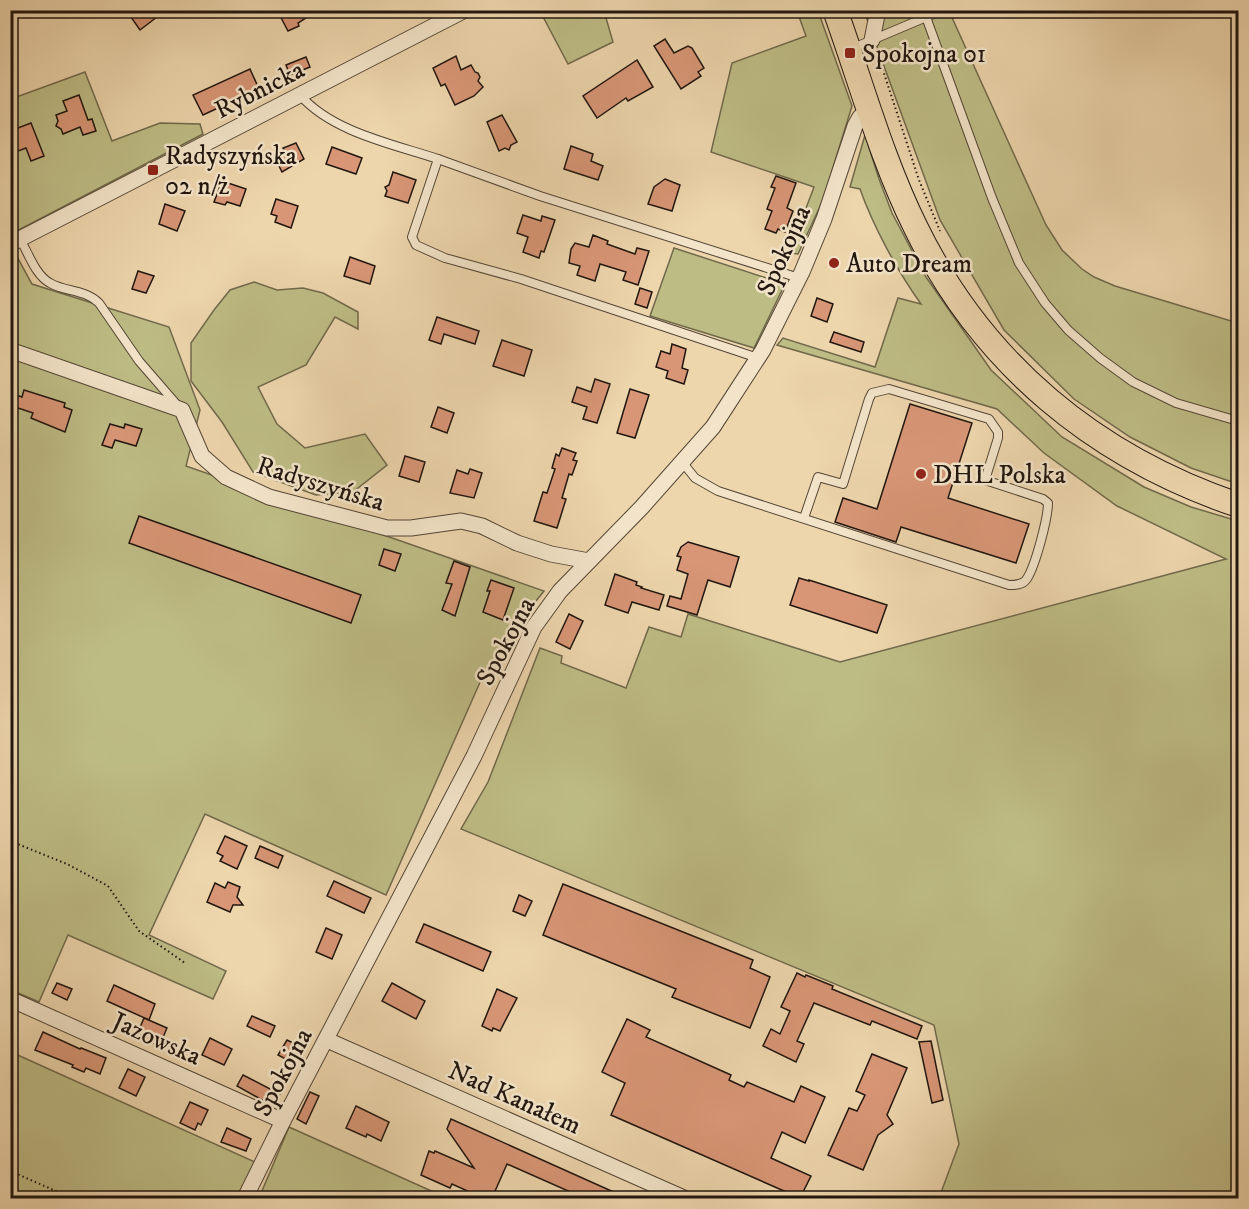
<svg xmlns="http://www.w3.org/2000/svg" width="1249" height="1209" viewBox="0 0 1249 1209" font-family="'IM FELL DW Pica',serif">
<rect width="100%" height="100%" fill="#edd5ac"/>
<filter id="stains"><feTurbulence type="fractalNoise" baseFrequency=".00333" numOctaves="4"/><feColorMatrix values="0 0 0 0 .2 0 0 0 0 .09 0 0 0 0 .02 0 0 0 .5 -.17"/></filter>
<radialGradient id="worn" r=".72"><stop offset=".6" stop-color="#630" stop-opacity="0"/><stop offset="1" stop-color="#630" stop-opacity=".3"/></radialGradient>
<g fill="#bebc85" stroke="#70694a" stroke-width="1.5">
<polygon points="540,11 604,11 613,42 568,64"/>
<polygon points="797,11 818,11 852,106 823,200 798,254 789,253 814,187 711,152 732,63 806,36"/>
<polygon points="864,11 949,11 1046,225 1062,250 1082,269 1094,277 1115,286 1238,323 1238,484 1191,468 1130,437 1074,399 1004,330 940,220"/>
<polygon points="85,72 112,141 160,123 200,124 203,134 11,234 11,99"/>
<path d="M865 135 879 179 892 213 926 277 991 370 1062 437 1144 487 1191 507 1238 521V1198H939L959 1144 934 1025 461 829 488 782 540 648 562 656 561 663 626 688 649 627 681 637 688 614 840 662 1226 559 1117 506 1044 453 997 409 777 345 783 338 875 367 898 298 921 304C898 272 873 226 860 189L850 187Z"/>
<polygon points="674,248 785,284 754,348 650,316"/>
<polygon points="15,253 32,284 169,327 200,410 186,466 544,591 515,627 481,680 386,895 205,814 149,935 226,971 213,999 68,935 39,1002 11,990 10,256"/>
<polygon points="254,282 277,290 303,288 323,293 358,312 358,329 335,317 306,365 258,387 277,424 305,448 365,434 387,465 353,492 316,495 253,472 222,422 191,381 191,343 214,310 230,290"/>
<polygon points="11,1052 255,1162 237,1198 11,1198"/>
<polygon points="289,1127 447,1198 259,1198"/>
</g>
<g fill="#d89676" stroke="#21160f" stroke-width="1.5">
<polygon points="126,10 166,10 140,30"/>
<polygon points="277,10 318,10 298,23 299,26 288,31"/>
<polygon points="665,39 674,53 688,46 692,48 704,68 698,72 701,76 681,89 654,46"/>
<polygon points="456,56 461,70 471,65 475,72 478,73 480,77 478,81 483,87 474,96 455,105 445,84 441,86 433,68"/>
<polygon points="306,57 310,67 290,75 286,65"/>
<polygon points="637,60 653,87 628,101 626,98 597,118 583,96"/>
<polygon points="250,69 259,89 203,115 193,95"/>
<polygon points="79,95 88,120 92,119 96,131 83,135 80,127 63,134 61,129 56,126 58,121 56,115 67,111 63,101"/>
<polygon points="502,115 517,142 511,145 509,150 505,148 499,151 487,122"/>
<polygon points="31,123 44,156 31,161 26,148 10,154 10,131"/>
<polygon points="296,143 304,159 282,172 274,156 285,151 283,148"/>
<polygon points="571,146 593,154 591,161 603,166 598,180 564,169"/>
<polygon points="332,147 362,158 356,174 326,164"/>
<polygon points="393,172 416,180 408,203 385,196 387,191 385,187 389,185"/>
<polygon points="776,176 796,183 787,208 793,211 785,232 778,229 776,233 765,229 772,211 767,209 775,188 771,187"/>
<polygon points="665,179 680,185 672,211 648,204 654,187"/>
<polygon points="222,181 246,189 240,206 227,202 225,205 214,202"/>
<polygon points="276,199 298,206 291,228 275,222 277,216 271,214"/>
<polygon points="165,204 185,211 177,231 159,224"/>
<polygon points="523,215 541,221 542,216 555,220 544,252 541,251 539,258 523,252 528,237 517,233"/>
<polygon points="593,235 608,241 607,244 635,254 637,248 649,251 638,285 623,280 626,272 600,264 595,281 577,275 580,266 569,263 571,249 575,243 589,247"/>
<polygon points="350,257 375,266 370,284 344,276"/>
<polygon points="138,271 154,276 146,293 132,289"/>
<polygon points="640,288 652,292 647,308 635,304"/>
<polygon points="817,298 833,304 827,322 811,316"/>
<polygon points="437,317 479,331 475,344 444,334 441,344 429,340"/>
<polygon points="834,332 864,342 861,352 830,342"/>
<polygon points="502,340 532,350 524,376 493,366"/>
<polygon points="672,344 686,349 682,368 688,370 684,384 666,378 668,371 656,367 661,351 670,354"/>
<polygon points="595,379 610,384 597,423 583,419 587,407 572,402 577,387 591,392"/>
<polygon points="630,389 649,395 635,438 617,433"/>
<polygon points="24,390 65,403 64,407 72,410 65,432 31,418 33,413 12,406 16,395 22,397"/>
<polygon points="910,404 972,423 948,498 1029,524 1016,563 901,527 896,542 835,522 843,498 877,509"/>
<polygon points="438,407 454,413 447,433 431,427"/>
<polygon points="110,424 124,428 125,424 142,429 136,446 115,440 112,448 102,445"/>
<polygon points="562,448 576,453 573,460 577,461 572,475 569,474 562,498 566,499 557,528 534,521 543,492 547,493 555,469 552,468 556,454 559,456"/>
<polygon points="405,456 425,462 419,482 399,476"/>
<polygon points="470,469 482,473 474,498 450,493 457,470 468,474"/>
<polygon points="139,516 361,595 351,623 129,543"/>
<polygon points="688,542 739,557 730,587 708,580 697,615 667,606 670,596 681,599 688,574 677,570 681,557 677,556 681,547"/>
<polygon points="384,549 401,554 395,571 379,565"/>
<polygon points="454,561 470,567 455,616 442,610 452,584 446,583"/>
<polygon points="615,574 637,582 636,585 642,587 641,588 664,595 659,610 632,602 628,613 605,605"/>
<polygon points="799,578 809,581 809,580 887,605 877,633 790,605"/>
<polygon points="491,580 514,588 503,620 483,612 490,591 487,591"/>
<polygon points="569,614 583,621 570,649 556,642"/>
<polygon points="225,836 247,846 237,869 220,861 223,856 217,853"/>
<polygon points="260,846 283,856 278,868 255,858"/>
<polygon points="334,881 371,898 364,913 327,896"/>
<polygon points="228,882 240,887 237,897 243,905 233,905 230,912 207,902 215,883 225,888"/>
<polygon points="563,884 753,960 750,968 770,977 750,1028 672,997 676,989 543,935"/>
<polygon points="519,895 532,901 525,916 513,911"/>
<polygon points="424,924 491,952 483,971 416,942"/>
<polygon points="326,928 342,935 332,959 316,952"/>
<polygon points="797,973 805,977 806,975 833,986 832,989 922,1026 917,1039 872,1021 870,1025 814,1003 797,1041 804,1044 796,1062 763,1046 771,1029 780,1034 790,1011 781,1007"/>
<polygon points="57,983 72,989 67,1000 52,993"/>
<polygon points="392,983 425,1001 416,1019 382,1001"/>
<polygon points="114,985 155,1004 149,1020 107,1001"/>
<polygon points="497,989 517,998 500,1031 493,1028 492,1031 482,1026"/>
<polygon points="252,1016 275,1026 270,1037 247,1026"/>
<polygon points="144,1018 167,1028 161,1042 156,1040 154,1044 139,1037 141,1033 138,1032"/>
<polygon points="627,1019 650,1030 646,1037 731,1075 729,1080 744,1087 747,1082 794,1102 801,1086 825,1097 805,1143 782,1132 771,1158 811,1176 800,1198 611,1115 625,1083 602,1072"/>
<polygon points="43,1032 80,1049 81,1048 106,1058 100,1074 86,1068 84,1072 72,1067 73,1065 35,1050"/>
<polygon points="210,1038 232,1049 224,1065 202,1055"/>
<polygon points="287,1040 303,1048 295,1064 278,1055"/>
<polygon points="931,1041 943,1100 932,1103 919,1042"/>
<polygon points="872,1054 907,1068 887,1115 893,1124 878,1135 863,1170 828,1155 849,1108 857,1111 865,1095 856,1091"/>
<polygon points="128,1069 145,1077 136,1096 119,1088"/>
<polygon points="243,1075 280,1094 273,1106 237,1086"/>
<polygon points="310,1092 319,1096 306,1124 297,1119"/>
<polygon points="190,1102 208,1110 201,1125 198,1123 195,1130 180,1123"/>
<polygon points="356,1106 389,1122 381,1141 367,1134 366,1137 346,1128"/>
<polygon points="451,1119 540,1159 627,1198 584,1198 507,1164 492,1198 483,1198 452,1184 450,1188 421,1175 429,1151 434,1153 435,1151 474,1168 447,1129"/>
<polygon points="227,1128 251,1139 246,1151 221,1142"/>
</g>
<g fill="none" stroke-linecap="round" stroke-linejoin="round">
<g stroke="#544636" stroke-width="10">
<g id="lane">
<polyline points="926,17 992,198 1019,263 1045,303 1068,330 1100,358 1133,382 1176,403 1238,421"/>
<polyline points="853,48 943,10"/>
<path d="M300 95C332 132 393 144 438 159L412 237 416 245 445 258 521 279 758 358"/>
<polyline points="438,159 540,196 799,278"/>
<path d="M20 239C28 252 35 275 50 283 65 292 85 289 99 303L139 361 178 406"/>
<path d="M683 463 695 478 718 491 1009 585C1015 585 1022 585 1026 580 1035 568 1048 518 1048 503L1043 499 985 480 998 438V432L989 419 889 389 872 393 869 399 843 484 818 477 804 518"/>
</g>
</g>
<g stroke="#544636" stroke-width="17">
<g id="street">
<polyline points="872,40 878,10"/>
<polyline points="10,244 465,10"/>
<polyline points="10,350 182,410 202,456 226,477 269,497 387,528 411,528 461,521 482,526 517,543 551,554 589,561"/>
<polyline points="10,999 283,1121"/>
<polyline points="327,1040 684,1198"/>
<polyline points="245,1198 283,1121 474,756 534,627 560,591 642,507 713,427 763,350 802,272 824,219 855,126 860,117 870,111"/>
</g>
</g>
<g stroke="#21160f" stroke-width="26">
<path id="primary" d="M835 10C861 82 882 160 916 228 983 365 1096 457 1238 505"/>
</g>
<g stroke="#21160f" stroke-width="2" stroke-dasharray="1.5 3" stroke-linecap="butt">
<polyline points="877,52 919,180 940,231"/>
<polyline points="10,841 67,864 108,886 139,931 185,963"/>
<polyline points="10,1171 72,1198"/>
</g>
<use href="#lane" stroke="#f3e4c9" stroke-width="8"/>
<use href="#street" stroke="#f3e4c9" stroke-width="15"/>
<use href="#primary" stroke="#edd5ac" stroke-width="24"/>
</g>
<g fill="#8f2418" stroke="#f3e4c9" stroke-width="2">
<rect x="844" y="47" width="12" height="12" rx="3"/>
<rect x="147" y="164" width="12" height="12" rx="3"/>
<circle cx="834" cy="263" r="6"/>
<circle cx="921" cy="474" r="6"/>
</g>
<g text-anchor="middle" stroke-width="5" stroke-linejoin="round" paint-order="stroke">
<g font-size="26" fill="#21160f" stroke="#f3e4c9" text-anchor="start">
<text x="862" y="62">Spokojna 01</text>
<text x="165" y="164">Radyszyńska<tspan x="165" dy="30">02 n/ż</tspan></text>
<text x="846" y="272">Auto Dream</text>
<text x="933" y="483">DHL Polska</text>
</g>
<g font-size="26" fill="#21160f" stroke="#f3e4c9">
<text transform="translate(259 89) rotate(-27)" y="9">Rybnicka</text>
<text transform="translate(783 250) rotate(-66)" y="9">Spokojna</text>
<text transform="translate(321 483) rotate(17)" y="9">Radyszyńska</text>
<text transform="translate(505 641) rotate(-62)" y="9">Spokojna</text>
<text transform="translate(157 1038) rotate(24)" y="9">Jazowska</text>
<text transform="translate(282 1072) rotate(-62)" y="9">Spokojna</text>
<text transform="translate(515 1097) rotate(24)" y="9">Nad Kanałem</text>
</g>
</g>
<rect width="1249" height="1209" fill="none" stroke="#edd5ac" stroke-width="36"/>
<rect x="12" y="12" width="1225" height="1185" fill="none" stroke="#21160f" stroke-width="3"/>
<rect x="18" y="18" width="1213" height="1173" fill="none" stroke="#21160f" stroke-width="1.5"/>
<rect width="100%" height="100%" filter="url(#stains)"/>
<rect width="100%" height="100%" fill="url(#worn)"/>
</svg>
